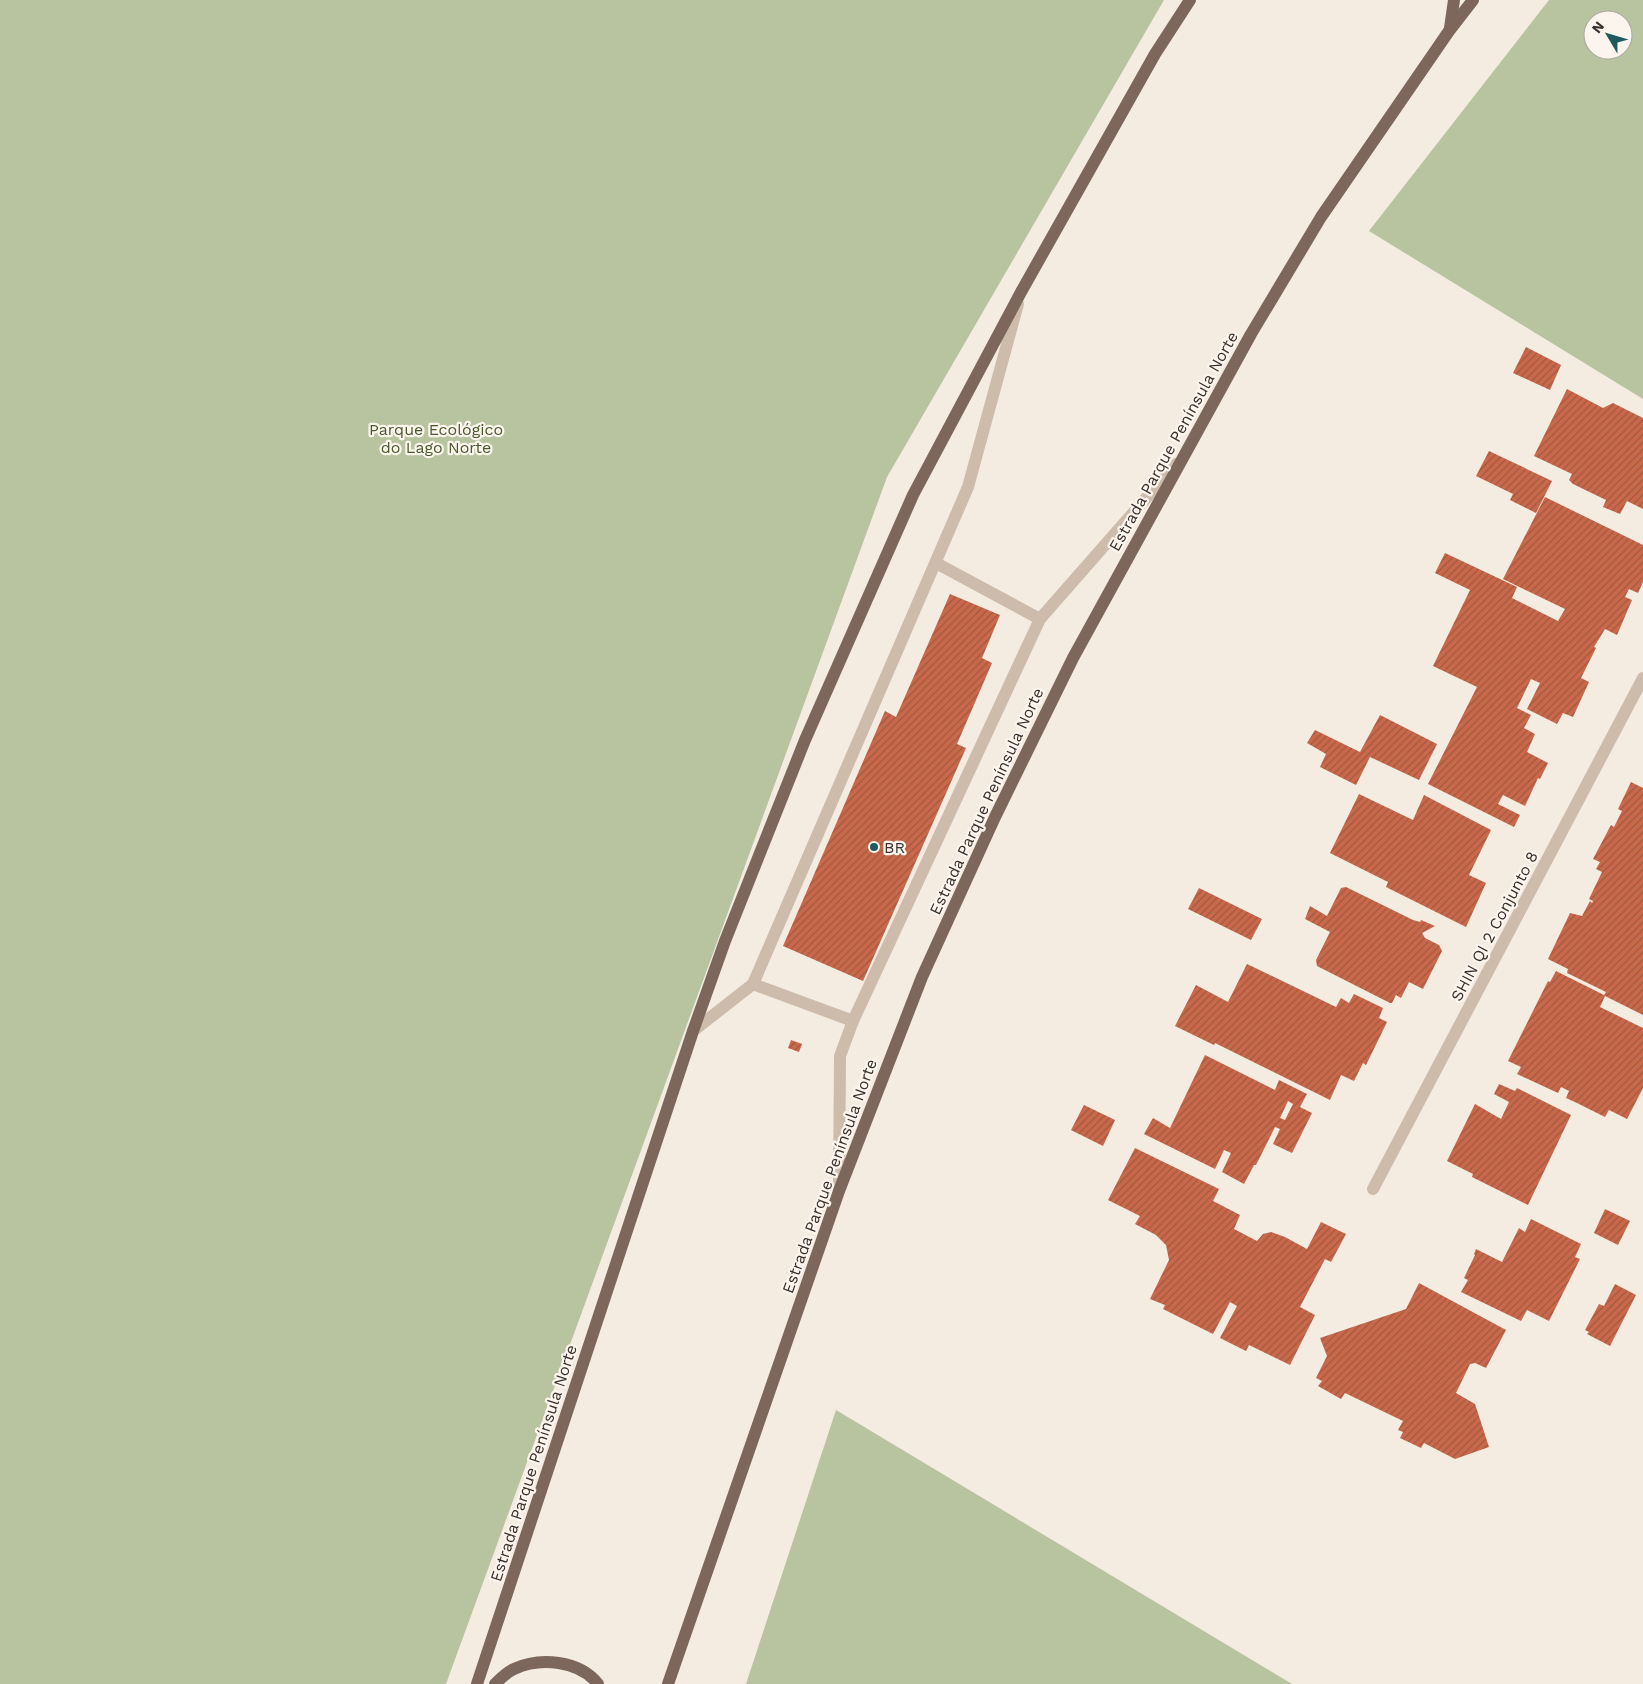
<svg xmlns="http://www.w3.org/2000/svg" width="1643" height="1684" viewBox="0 0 1643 1684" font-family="'Work Sans',sans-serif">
<defs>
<pattern id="building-hatch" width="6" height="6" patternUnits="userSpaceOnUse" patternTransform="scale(1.25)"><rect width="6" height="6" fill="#c8694b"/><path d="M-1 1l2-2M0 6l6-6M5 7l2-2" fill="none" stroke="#a4573f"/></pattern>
</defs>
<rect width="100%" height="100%" fill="#f4ebe1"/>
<g fill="#b8c4a0" fill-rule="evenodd">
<polygon points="0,0 1164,0 887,477 446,1684 0,1684"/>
<path d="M1549 0H1643V399L1369 231ZM1593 20H1623V50H1593Z"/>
<polygon points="836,1410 1292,1684 746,1684"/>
</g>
<g fill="url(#building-hatch)" fill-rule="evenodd">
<polygon points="1526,347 1561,365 1550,390 1513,373"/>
<polygon points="1567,389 1603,408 1613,403 1643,418 1643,509 1627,501 1620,514 1603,507 1606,500 1573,484 1569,480 1572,474 1534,456"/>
<polygon points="1489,451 1552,481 1536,513 1510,500 1513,494 1476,476"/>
<polygon points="1545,497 1643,545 1643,582 1638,593 1629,589 1625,597 1632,600 1617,635 1605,629 1594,647 1596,648 1581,678 1589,682 1573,717 1563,713 1557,724 1527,709 1540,683 1531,679 1517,708 1531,715 1524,728 1535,734 1527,752 1548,763 1540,779 1538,778 1525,806 1503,795 1498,804 1520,815 1514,827 1428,784 1477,687 1433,666 1470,590 1435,573 1445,553 1517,587 1512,598 1558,621 1565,609 1503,579"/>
<polygon points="950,594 1000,615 982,658 992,663 957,744 966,748 863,981 783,946 885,711 896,717"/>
<polygon points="1380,715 1437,744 1419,780 1370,757 1356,785 1320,767 1326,754 1307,743 1315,730 1360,752"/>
<polygon points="1631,782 1643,788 1643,1015 1605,996 1600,1007 1643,1028 1643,1088 1627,1119 1609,1110 1605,1117 1577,1103 1566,1098 1569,1091 1561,1087 1558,1093 1517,1074 1521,1067 1508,1061 1548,981 1550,982 1556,971 1604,995 1606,992 1567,973 1568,969 1548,959 1570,913 1582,916 1590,901 1592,903 1593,901 1589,899 1602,872 1596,869 1600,862 1593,859 1611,825 1614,827 1622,811 1618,809"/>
<polygon points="1359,794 1413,820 1424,795 1491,830 1469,875 1486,883 1466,927 1386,887 1388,882 1330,853"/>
<polygon points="1346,887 1413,920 1420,922 1421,920 1435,926 1422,933 1425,938 1439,945 1442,951 1423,989 1409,982 1401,998 1396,995 1392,1003 1390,1003 1317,966 1316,960 1330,932 1305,919 1310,906 1327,916 1341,888"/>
<polygon points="1199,888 1262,919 1251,940 1188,909"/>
<polygon points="1247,964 1336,1007 1341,998 1349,1003 1354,994 1383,1008 1379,1018 1387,1022 1366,1065 1363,1063 1354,1081 1341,1075 1330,1100 1215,1043 1214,1045 1175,1026 1196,985 1228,1002"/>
<polygon points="791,1040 802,1044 799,1052 788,1048"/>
<path d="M1205 1055 1275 1090 1279 1080 1307 1094 1300 1107 1312 1113 1292 1153 1273 1144 1280 1129 1275 1127 1256 1165H1254L1244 1184 1222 1172 1231 1153 1224 1150 1215 1169 1144 1134 1153 1118 1170 1128ZM1288 1101 1293 1104 1285 1120 1280 1118Z"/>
<polygon points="1499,1084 1515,1091 1517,1088 1571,1115 1528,1205 1472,1177 1473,1174 1447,1161 1475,1104 1501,1119 1509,1102 1494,1094"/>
<polygon points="1084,1105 1115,1120 1103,1146 1071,1130"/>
<polygon points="1135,1148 1219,1189 1213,1201 1240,1215 1234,1229 1257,1241 1263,1234 1271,1232 1285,1237 1307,1249 1321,1222 1346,1234 1331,1262 1325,1259 1300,1307 1315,1315 1290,1365 1249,1345 1246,1351 1220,1338 1237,1306 1230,1302 1213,1334 1163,1309 1165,1305 1150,1299 1169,1260 1166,1245 1156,1235 1135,1224 1140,1216 1108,1200"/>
<polygon points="1605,1209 1630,1221 1618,1245 1594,1233"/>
<polygon points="1531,1219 1581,1244 1575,1257 1580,1259 1549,1321 1527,1310 1521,1321 1461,1292 1468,1280 1464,1278 1475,1255 1474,1254 1476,1249 1502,1262 1519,1228 1525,1232"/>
<polygon points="1419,1283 1506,1330 1486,1368 1475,1363 1470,1364 1456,1393 1475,1404 1489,1447 1455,1459 1424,1443 1421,1448 1400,1438 1403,1432 1398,1430 1403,1421 1345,1393 1341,1399 1318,1386 1322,1381 1316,1378 1327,1356 1320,1338 1406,1309"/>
<polygon points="1615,1284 1636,1295 1610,1346 1587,1334 1589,1332 1585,1330 1599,1304 1604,1306"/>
</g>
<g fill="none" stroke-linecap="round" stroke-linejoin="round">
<g stroke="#cdbbac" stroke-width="12">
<polyline points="936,563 1040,619"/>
<polyline points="753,984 853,1021"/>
<polyline points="693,1031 753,984 968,487 1018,304"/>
<polyline points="839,1189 840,1056 853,1021 1040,619 1176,464"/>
</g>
<polyline stroke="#cdbbac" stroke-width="12" points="1373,1189 1643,678"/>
<g stroke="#7d675c" stroke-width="12">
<polyline points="1450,28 1454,0"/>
<polyline points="477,1684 693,1031 725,941 805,740 913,495 1021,292 1155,54 1190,0"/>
<path d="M495 1684C500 1679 507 1672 514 1669 540 1657 579 1660 598 1684"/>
<polyline points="668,1684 839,1191 922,977 995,817 1073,658 1251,334 1321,217 1449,31 1473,0"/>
</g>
</g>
<circle fill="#1f5a5e" stroke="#fbf5ee" stroke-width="2" cx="874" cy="847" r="5"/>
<g text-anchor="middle" stroke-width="4.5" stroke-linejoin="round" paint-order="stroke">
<g font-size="16" fill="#4a5a2e" stroke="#fbf5ee">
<text x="436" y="435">Parque Ecológico<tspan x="436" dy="18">do Lago Norte</tspan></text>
</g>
<g font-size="16" fill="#3b302b" stroke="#fbf5ee">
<text transform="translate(1173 441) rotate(-61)" y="6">Estrada Parque Península Norte</text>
<text transform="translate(986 801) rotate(-65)" y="6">Estrada Parque Península Norte</text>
<text transform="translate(1494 926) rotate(-62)" y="6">SHIN QI 2 Conjunto 8</text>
<text transform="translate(829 1176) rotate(-70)" y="6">Estrada Parque Península Norte</text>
<text transform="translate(533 1463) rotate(-72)" y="6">Estrada Parque Península Norte</text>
</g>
<g font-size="16" fill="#3b302b" stroke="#fbf5ee" text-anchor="start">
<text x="884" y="853">BR</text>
</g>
</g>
<g transform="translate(1608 35) rotate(308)"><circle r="24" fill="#fbf5ee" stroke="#aea6a0"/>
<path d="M0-4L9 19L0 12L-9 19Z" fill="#1f5a5e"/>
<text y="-8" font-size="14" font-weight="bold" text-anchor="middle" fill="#3b302b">N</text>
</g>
</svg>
